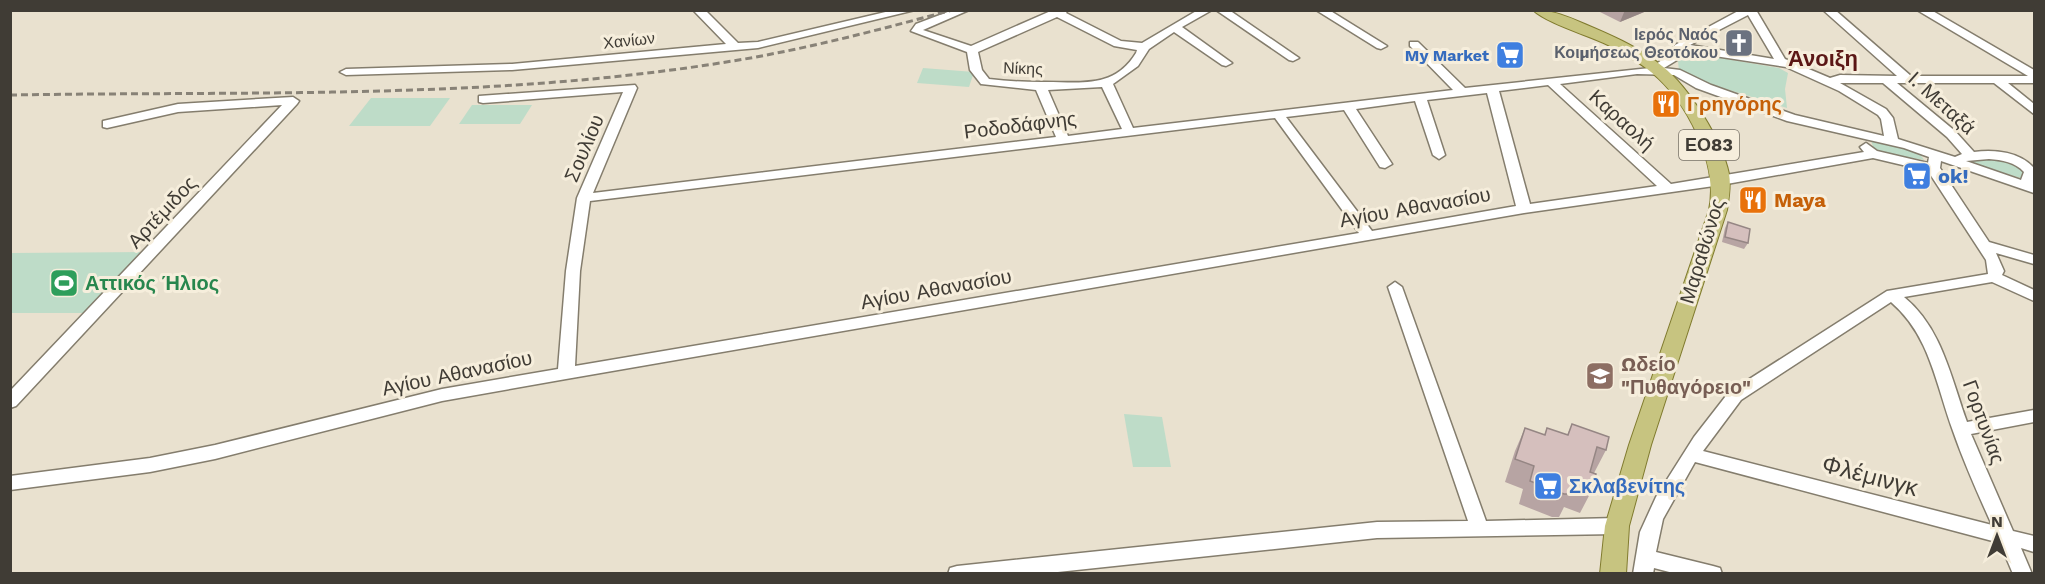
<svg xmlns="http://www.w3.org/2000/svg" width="2045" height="584" viewBox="0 0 2045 584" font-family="'Work Sans',sans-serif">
<rect width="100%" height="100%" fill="#e9e1cf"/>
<g fill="#bedcc8">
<polygon points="1685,52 1779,68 1788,73 1785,89 1787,108 1694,79 1679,71 1678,61"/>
<polygon points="923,68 974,72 969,87 917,83"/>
<polygon points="371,98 450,98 430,126 349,126"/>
<polygon points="472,105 532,105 520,124 459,124"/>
<path d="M1871 141C1886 140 1917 145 1924 160L1878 152 1874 149Z"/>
<polygon points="1982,158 2007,160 2027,172 2024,179 1977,165 1972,161 1972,159"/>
<polygon points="147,252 90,313 11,313 10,253"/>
<polygon points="1124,414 1162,417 1171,467 1133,467"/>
</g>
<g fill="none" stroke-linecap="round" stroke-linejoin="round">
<g stroke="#847d6d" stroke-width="3">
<g id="minor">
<polygon points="693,10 705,10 738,43 758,42 894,10 915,10 758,48 512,70 346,75 340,72 346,69 512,64 726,44"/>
<path d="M953 10H969L923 30 971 46 1053 10H1068L1066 13 1121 41 1142 43 1198 10H1212L1182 27 1232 63 1226 66 1222 65 1174 32 1149 49 1138 66 1113 84 1133 128 1453 90 1410 46V42H1418L1465 88 1650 68 1668 56 1675 45 1740 10H1756L1785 59 1830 78 1840 75 1897 76 1823 10H1835L1911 76H2028L1917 10H1931L2034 70V83H2008L2034 104V114L1994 83H1897L1955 131 1974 152C1995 149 2020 152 2034 168V193L1941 161 1940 168 1989 242 2034 255V264L1996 253 2004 271 2002 275 2034 290V301L1992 282 1904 297C1942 328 1951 378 1967 422L2034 410V422L1971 434 2013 531 2034 536V552L2021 548 2032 574H2013L2000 543 1695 462 1663 519 1656 552 1713 566 1720 568 1722 574H1677L1654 568 1653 574H1633L1640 532 1656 497 1694 437 1729 392 1887 291 1988 274 1986 260 1928 171 1873 158 1721 185 1524 213 566 379 442 401 215 459 150 472 10 490V476L150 458 215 445 442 389 558 369 566 271 577 198 623 92 483 103 479 102V96L635 85 637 88 593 193 1056 137 1036 90 981 84 970 70 967 52 911 31 916 24ZM1748 15 1774 59 1690 45ZM1057 17 1114 46 1137 50 1136 53C1113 91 1076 81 1040 82 1023 82 1006 81 989 79L982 70 978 52ZM1682 51 1786 67 1839 91 1878 115 1881 119 1884 136 1795 115 1711 85 1680 70 1664 68 1677 60ZM1637 74 1674 75 1696 88 1787 121 1904 148 1929 157 1928 163 1877 151 1866 143 1860 147 1864 152 1671 184 1560 84ZM1840 83H1883L1947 137 1962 154 1955 157 1898 139 1893 118 1886 109ZM1548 85 1657 186 1530 204 1499 91ZM1102 87 1122 129 1068 136 1048 90ZM1487 93 1516 206 1372 231 1286 117 1344 110 1380 167 1385 168 1392 164 1356 109 1415 101 1433 155 1439 159 1445 155 1427 100ZM1275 118 1359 233 575 366 580 271 590 201ZM1989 159C2002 160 2015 162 2024 172L2021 180 1966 161ZM1891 302C1930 335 1936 385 1953 431 1964 463 1978 494 1992 525L1703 451 1741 400Z"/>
<polygon points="1216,10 1229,10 1299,58 1293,61 1289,60"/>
<polygon points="1316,10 1329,10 1387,46 1381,49 1377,48"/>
<polygon points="293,97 299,101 297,104 16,406 10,408 10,391 282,105 178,112 107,128 103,127 103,121 178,104"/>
<polygon points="1395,282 1402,287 1486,521 1617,518 1624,521 1626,526 1624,531 1617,534 1377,538 1039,574 948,574 950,568 957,566 1377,522 1468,521 1388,287"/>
</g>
</g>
<g stroke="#807b2e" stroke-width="2">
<path id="major" d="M1533 10C1556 10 1573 19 1594 28 1617 38 1642 49 1662 66 1689 87 1722 140 1729 174 1731 186 1729 198 1727 210L1651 445 1629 526 1626 574H1600L1605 526 1629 445 1709 210C1719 164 1687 101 1651 72 1638 61 1623 53 1608 45 1590 36 1546 23 1533 10Z"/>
</g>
<use href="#minor" fill="#fff" fill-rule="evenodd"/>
<use href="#major" fill="#c7c480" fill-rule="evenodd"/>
<path stroke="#888277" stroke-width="3" stroke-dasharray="7 4" stroke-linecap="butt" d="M10 95C246 91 486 100 720 63 799 51 875 31 952 10"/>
</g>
<g fill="#b7a4a3">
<polygon points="1596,10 1649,10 1620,22"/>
<polygon points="1728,222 1748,243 1744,249 1722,242 1725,228"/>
<polygon points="1572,424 1606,450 1594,473 1590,472 1592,490 1580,513 1564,507 1559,517 1552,517 1519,504 1523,489 1505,482 1515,451 1525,428 1544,435 1547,428 1567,435"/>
</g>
<polygon fill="#958684" points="1625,10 1649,10 1620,22"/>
<g fill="#d5bfbd" stroke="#958684" stroke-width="1.5">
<polygon points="1728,222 1750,229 1748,243 1725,237"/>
<polygon points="1572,424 1609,437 1606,450 1597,447 1590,472 1596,474 1592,490 1574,483 1571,494 1564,494 1530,481 1534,466 1515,459 1525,428 1545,435 1547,428 1568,435"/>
</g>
<defs>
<g id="church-square" transform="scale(1.5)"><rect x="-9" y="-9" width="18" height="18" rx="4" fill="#6b7280" stroke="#f6eedc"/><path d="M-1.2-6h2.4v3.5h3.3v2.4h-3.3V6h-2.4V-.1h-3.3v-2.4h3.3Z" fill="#fff"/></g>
<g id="supermarket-square" transform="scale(1.5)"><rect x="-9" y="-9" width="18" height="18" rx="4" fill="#3f7fe0" stroke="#f6eedc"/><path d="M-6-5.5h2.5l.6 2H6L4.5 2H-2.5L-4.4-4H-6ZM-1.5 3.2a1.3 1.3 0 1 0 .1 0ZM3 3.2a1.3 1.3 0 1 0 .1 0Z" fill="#fff"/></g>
<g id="restaurant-square" transform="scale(1.5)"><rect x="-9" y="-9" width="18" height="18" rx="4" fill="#e8710a" stroke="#f6eedc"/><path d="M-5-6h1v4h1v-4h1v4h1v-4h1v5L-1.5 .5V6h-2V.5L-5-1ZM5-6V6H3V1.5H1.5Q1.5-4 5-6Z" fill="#fff"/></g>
<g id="stadium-square" transform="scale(1.5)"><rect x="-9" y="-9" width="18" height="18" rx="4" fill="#2e9e5b" stroke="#f6eedc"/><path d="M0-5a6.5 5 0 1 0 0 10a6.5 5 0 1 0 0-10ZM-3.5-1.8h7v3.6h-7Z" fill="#fff"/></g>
<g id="school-square" transform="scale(1.5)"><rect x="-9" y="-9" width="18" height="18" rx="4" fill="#8d6e63" stroke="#f6eedc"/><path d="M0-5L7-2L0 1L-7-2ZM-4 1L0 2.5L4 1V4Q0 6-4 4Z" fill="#fff"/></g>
</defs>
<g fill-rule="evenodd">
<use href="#church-square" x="1739" y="43"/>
<use href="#supermarket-square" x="1510" y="55"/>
<use href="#restaurant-square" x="1666" y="104"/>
<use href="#supermarket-square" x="1917" y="176"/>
<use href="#restaurant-square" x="1753" y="200"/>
<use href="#stadium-square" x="64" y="283"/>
<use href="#school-square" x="1600" y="376"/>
<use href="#supermarket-square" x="1548" y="486"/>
</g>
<g text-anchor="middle" stroke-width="6" stroke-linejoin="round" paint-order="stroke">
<g font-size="16" font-weight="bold" fill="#5b616d" stroke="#f6eedc" text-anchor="end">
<text x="1718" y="40">Ιερός Ναός<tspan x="1718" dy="18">Κοιμήσεως Θεοτόκου</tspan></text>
</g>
<g font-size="16" fill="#403c35" stroke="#f6eedc">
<text transform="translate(629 40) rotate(-6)" y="6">Χανίων</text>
<text transform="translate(1023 68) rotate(2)" y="6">Νίκης</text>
</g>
<g font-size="16" font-weight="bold" fill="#366cbe" stroke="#f6eedc" text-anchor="end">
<text x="1489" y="61">My Market</text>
</g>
<rect fill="#f6eedc" stroke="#777167" stroke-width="1.5" x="1679" y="130" width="60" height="30" rx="4.5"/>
<g font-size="18" font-weight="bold" fill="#403c35">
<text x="1709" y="151">ΕΟ83</text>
</g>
<g font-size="20" fill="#403c35" stroke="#f6eedc">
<text transform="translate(1942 103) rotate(42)" y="7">Ι. Μεταξά</text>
<text transform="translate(1622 120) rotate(42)" y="7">Καραολή</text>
<text transform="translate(1020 125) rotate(-7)" y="7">Ροδοδάφνης</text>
<text transform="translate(584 148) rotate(-67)" y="7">Σουλίου</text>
<text transform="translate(1415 207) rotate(-10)" y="7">Αγίου Αθανασίου</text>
<text transform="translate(162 212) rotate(-47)" y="7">Αρτέμιδος</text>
<text transform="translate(1702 251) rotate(-73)" y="7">Μαραθώνος</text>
<text transform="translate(936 289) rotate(-10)" y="7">Αγίου Αθανασίου</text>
<text transform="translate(457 373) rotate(-12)" y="7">Αγίου Αθανασίου</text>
<text transform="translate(1984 422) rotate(70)" y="7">Γορτυνίας</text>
</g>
<g font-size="20" font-weight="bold" fill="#c56008" stroke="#f6eedc" text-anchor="start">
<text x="1687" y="111">Γρηγόρης</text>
<text x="1774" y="207">Maya</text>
</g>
<g font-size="20" font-weight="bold" fill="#366cbe" stroke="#f6eedc" text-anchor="start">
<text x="1938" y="183">ok!</text>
<text x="1569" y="493">Σκλαβενίτης</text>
</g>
<g font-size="20" font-weight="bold" fill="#27864d" stroke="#f6eedc" text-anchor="start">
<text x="85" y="290">Αττικός Ήλιος</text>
</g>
<g font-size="20" font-weight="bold" fill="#785e54" stroke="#f6eedc" text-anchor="start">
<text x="1621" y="371">Ωδείο<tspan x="1621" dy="23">"Πυθαγόρειο"</tspan></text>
</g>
<g font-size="22" font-weight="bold" fill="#5b1716" stroke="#f6eedc">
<text x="1823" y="66">Άνοιξη</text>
</g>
<g font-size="24" fill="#403c35" stroke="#f6eedc">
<text transform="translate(1870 476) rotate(15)" y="8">Φλέμινγκ</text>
</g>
</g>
<rect width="2045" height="584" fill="none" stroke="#403c35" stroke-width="24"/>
<g transform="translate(1997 536)" stroke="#f6eedc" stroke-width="4.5" paint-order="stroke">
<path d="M0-4.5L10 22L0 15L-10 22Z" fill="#403c35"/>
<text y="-9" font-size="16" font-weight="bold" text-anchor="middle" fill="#403c35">N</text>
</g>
</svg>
